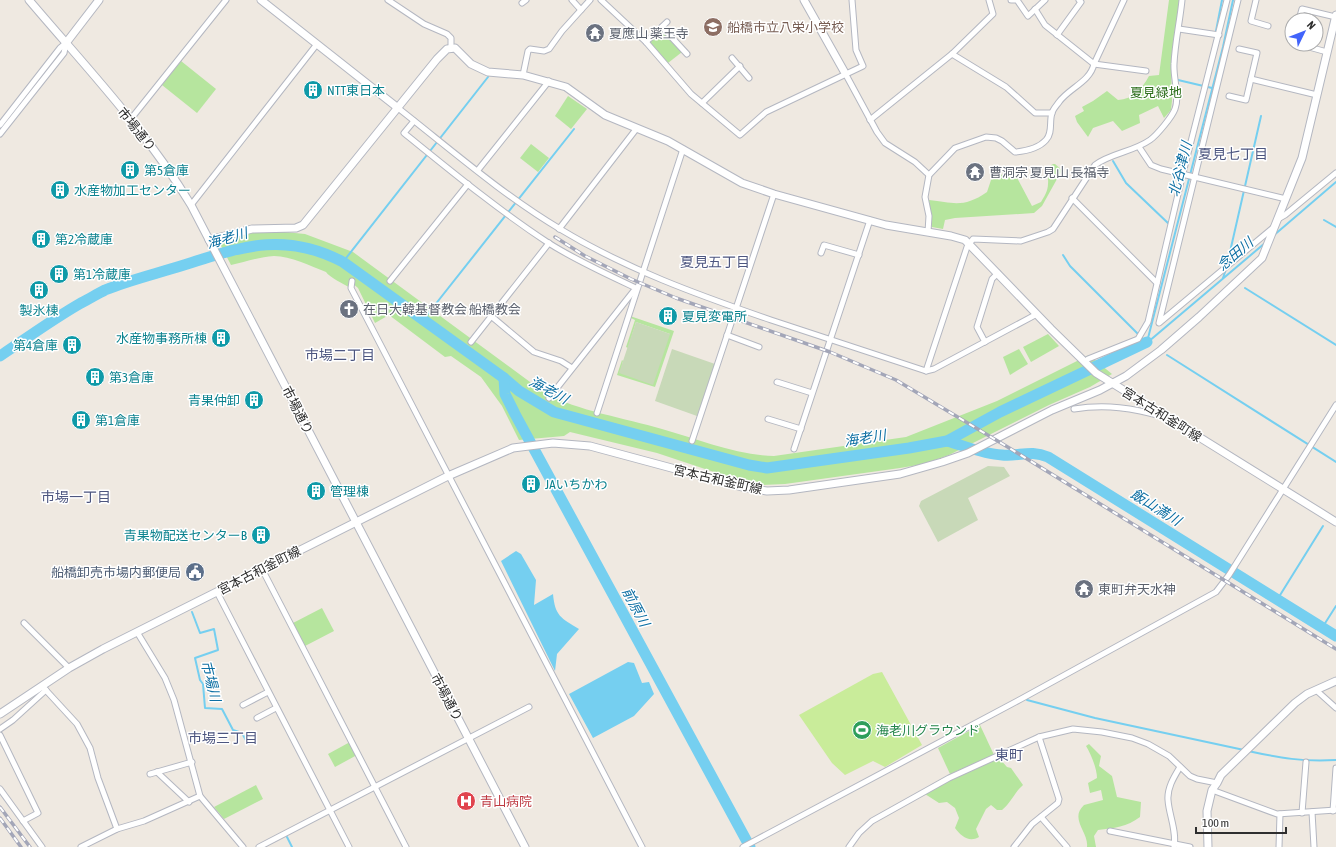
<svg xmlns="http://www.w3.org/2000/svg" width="1336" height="847" viewBox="0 0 1336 847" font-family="'Asap Condensed','Noto Sans JP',sans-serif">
<rect width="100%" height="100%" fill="#efe9e1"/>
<g fill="#b6e59e">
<path d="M1169 0H1179L1177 29 1171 66 1172 101 1171 110 1164 118 1158 106 1139 115 1140 123 1122 131 1113 121 1093 128 1088 137 1077 122 1075 116 1084 111 1082 107 1093 101 1107 91 1118 100C1133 99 1142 89 1149 76L1159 75Z"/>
<polygon points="661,30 665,31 682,52 668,63 650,43 651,40"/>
<polygon points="181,61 216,89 197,113 162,85"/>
<polygon points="568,96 587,109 571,129 555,116"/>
<polygon points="531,144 549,158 538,172 520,158"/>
<path d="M1053 164H1055L1062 170 1042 206 1034 213 955 218 945 220 943 229 932 227 929 200C954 203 964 208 987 192L992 177 1014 172 1032 206 1041 202C1044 197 1048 191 1048 184 1049 175 1044 170 1053 164Z"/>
<path d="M274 231 305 234 353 252 545 393C578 411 625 418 662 429 698 439 735 455 774 456L906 437 997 401 1089 355 1112 374 1090 387 1049 405 949 455 924 464 900 468 785 484 759 485 735 479 657 453 570 432 564 436 519 440 502 406 481 377 451 356 445 357 389 315 375 323 358 288 351 282 350 288C344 284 329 277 326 272 310 266 291 256 274 256 259 257 245 262 231 265L218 240 246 233Z"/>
<polygon points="630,316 674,331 655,387 617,375 622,360 623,361 620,373 670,334 636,322 628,348 626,347 635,320 629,317"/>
<polygon points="1048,334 1059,346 1031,362 1023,347"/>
<polygon points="1019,349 1028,364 1010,375 1003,357"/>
<polygon points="322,608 334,631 305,646 293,623"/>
<polygon points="980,725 994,755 950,774 938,748"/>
<polygon points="350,742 357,755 335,767 328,754"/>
<path d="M1089 744 1101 756 1099 766 1112 776 1117 797 1141 802 1140 817C1127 827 1114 828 1098 830L1094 836 1096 847H1087C1089 832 1069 819 1084 805L1103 800 1101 790 1090 793 1088 783 1097 778C1097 769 1091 754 1086 746Z"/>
<path d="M999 758 1007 767 1011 768 1023 785C1014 793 1011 803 1002 810H997L991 805 986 809 976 829 979 837C969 843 961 836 955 828L959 818 955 808 947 802 939 803 925 794 949 780Z"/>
<polygon points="256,785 263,799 224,819 214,807"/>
</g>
<g fill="#c8d9b8">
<polygon points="636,322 670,334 653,385 619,373"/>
<polygon points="672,349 715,364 697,416 655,401"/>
<polygon points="988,466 1004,467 1010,476 968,498 978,520 938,542 919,506 921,501"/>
</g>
<polygon fill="#c9ec9a" points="882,672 922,745 885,767 873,761 845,775 832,763 799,715 873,674"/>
<g fill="#75cff0">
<path d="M516 551 521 554 536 580 534 605 553 594C555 616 561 618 579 629L557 654 555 671 501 561Z"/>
<polygon points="628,662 634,663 642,683 649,682 654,694 634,716 593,738 569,694"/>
</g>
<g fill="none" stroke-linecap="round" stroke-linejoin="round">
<g stroke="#75cff0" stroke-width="2">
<polyline points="1216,31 1222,0"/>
<polyline points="1178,80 1212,88"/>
<polyline points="1113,161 1126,183 1170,225"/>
<polyline points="1324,220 1336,227"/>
<polyline points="1273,236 1336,182"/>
<polyline points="1063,255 1070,266 1146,342"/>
<polyline points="343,262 488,77"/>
<polyline points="1227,265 1261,116"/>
<polyline points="1223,278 1226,269"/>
<polyline points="1245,288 1336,345"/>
<polyline points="423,320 574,129"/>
<polyline points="1147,342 1223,47 1233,0"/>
<polyline points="1148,342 1265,243"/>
<polyline points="1167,355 1336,462"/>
<polyline points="1277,600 1323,526"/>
<polyline points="192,612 200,633 214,629 218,650 195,658 200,680 203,684 205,708 222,709 233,730 242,733 248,744"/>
<polyline points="1322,628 1336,606"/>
<polyline points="1027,700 1095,718 1244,750"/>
<path d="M1248 751C1280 758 1303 762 1336 760"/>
<polyline points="287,837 292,847"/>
</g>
<g stroke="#75cff0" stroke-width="11">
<path d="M0 356C27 338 53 319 81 303 89 299 97 294 105 290 127 281 151 275 174 268 236 249 281 229 343 262L504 378 519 391 554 412 749 465 767 468 909 448 947 441 1000 412 1147 342"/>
<polyline points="504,378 505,394 515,414 750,847"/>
<path d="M947 441C965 446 983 454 1002 455 1019 457 1030 449 1048 457L1336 636"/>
</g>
<g stroke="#b4b7c1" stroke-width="7">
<g id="street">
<polyline points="388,0 424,24 447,34 451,38 451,48"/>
<polyline points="572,0 581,10"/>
<polyline points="601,0 646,42 691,94 740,135 766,112 863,66 856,50 852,0"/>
<polyline points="1011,0 1017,0 1028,16 1045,0"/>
<polyline points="1238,0 1159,323 1274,227"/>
<polyline points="1256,0 1251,21 1268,26"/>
<polyline points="522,3 526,0"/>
<polyline points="1035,9 1045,25 1094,64 1146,71"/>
<polyline points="1299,20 1302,9 1336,17"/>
<polyline points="662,27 687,54"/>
<polyline points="1179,29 1219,35"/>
<polyline points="1057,35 1081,2 1079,0"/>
<polyline points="646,42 667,22"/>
<polyline points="1298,44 1327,52"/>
<polyline points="952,54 1006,87 1035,113 1052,113"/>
<polyline points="732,58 749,78"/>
<polyline points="845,73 877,132 885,143 915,162 929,175"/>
<polyline points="523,75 528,51 530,49 544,51 549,49 562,31 590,0"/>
<polyline points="1251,79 1317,95"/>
<polyline points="1229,96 1246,100 1257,53 1239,49"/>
<polyline points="702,103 740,66"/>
<path d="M398 108C449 148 504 196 560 229 626 269 698 295 771 320 822 337 874 354 926 371L934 369 1037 314"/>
<polyline points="130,120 226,0"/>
<polyline points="870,120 952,54 993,14 989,0"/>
<path d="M414 121 404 133C451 171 497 209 547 242 575 260 606 274 636 288L549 398"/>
<polyline points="0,125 60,48 66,43"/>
<polyline points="0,134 64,53 66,43"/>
<polyline points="1139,147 1151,165 1161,169 1286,199"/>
<polyline points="478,170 549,81"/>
<polyline points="1072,198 1157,283"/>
<polyline points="191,205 317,44"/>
<polyline points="1278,219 1285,215 1336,173"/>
<polyline points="559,229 637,128"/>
<path d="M928 232 929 216 925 197 929 175 955 148 986 137 996 138 1002 141 1015 152C1026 151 1039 148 1046 140 1053 133 1049 121 1052 113 1053 109 1057 105 1059 102 1069 88 1090 82 1094 64L1124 0"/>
<polyline points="821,253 824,245 859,255"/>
<polyline points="352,281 351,288 642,847"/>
<polyline points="390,281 468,184"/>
<polyline points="491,316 534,352 561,361 572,368"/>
<polyline points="727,335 759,347"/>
<polyline points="471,342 549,243"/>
<polyline points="985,342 977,327 992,279 998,273"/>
<polyline points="1088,359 1138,339 1148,322 1183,173 1227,0"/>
<path d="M926 371 967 247 973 239 1021 241 1048 232 1053 229 1095 165C1111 153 1133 152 1150 140 1157 135 1172 117 1175 109 1180 96 1173 78 1174 64 1175 42 1180 21 1182 0"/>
<polyline points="777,382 812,393"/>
<path d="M1074 409C1106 404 1133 408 1164 417"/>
<polyline points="597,413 683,149"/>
<polyline points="768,419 801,429"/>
<polyline points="692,441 774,194"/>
<polyline points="794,449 870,220"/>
<polyline points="262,569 406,847"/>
<polyline points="217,592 349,847"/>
<polyline points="24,623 69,668"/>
<polyline points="137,632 165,678 174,700 200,796 243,847"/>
<polyline points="42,686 77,724 90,748 98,778 117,829"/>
<polyline points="1316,690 1336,708"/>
<polyline points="243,705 268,692"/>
<polyline points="257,718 276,708"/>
<polyline points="0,729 13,720 46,690"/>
<polyline points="0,735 38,813 23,821"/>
<polyline points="157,772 189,802"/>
<polyline points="150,774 192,762"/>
<polyline points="0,789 42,847"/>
<polyline points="1212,790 1277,814 1336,810"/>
<polyline points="1333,811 1336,768"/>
<polyline points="1312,812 1314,847"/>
<polyline points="1302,813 1306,762"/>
<polyline points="1041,817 1067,847"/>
<polyline points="1110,831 1190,847"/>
<polyline points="81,847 117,829 144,821 200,796"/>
<polyline points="259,847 529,707"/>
<polyline points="743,847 1021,699 1216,592 1229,575 1336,405"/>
<polyline points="849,847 859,833 872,821 949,778 1039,737 1073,729 1102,732 1132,738 1148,744 1169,756 1190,776 1197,779 1217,783"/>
<polyline points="1014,847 1032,824 1058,803 1059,799 1039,737"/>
<path d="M1174 847C1177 831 1169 815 1168 800 1167 788 1174 777 1180 767"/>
<polyline points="1279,847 1280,814"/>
</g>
</g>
<g stroke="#b4b7c1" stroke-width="9">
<g id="secondary">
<path d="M29 0C85 66 146 130 191 205L525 847"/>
<polyline points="261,0 398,108"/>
<polyline points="804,0 845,73"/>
<polyline points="66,43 99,0"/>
<polyline points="209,240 252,229 296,228 303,225 437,59 447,49 455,48 471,64 488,72 523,75 566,87 605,115 668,141 742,183 774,194 886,225 951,236 965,240 1051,329 1096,373 1336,522"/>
<polyline points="0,714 69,668 103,649 448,476 513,448 553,443 590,446 742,487 767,491 789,490 900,474 942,462 968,453 1052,410 1100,390 1126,376 1161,350 1199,317 1262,258 1302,158 1336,15"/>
<polyline points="1208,847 1207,811 1212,790 1217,783 1221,775 1295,703 1307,694 1336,681"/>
</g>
</g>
<use href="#street" stroke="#fff" stroke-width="5"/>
<use href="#secondary" stroke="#fff" stroke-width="7"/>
<g stroke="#a3a6b8" stroke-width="3.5">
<g id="rail">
<polyline points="555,237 585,256 631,279 676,298 830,352 896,380 1006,446 1336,649"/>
<polyline points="0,807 30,847"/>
<polyline points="0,818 21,847"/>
</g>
</g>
<use href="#rail" stroke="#fff" stroke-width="2" stroke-dasharray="6" stroke-linecap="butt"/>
</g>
<defs>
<g id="school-disc" transform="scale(1)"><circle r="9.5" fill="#8d6e63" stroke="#fff"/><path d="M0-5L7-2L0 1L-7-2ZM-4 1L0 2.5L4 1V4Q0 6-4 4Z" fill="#fff"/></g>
<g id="temple-disc" transform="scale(1)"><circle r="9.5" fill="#6b7280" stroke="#fff"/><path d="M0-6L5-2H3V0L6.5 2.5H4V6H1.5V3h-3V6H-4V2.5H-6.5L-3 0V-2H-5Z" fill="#fff"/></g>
<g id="building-disc" transform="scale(1)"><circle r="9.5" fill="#0f9aa8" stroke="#fff"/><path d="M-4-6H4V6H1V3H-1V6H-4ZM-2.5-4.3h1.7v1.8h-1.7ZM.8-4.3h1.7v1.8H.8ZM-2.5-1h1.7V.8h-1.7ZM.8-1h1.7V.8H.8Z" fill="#fff"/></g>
<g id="church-disc" transform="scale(1)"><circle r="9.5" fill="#6b7280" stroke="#fff"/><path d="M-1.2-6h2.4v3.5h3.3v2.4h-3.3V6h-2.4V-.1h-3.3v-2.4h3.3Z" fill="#fff"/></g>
<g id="civic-disc" transform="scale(1)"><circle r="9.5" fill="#5c6f8a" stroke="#fff"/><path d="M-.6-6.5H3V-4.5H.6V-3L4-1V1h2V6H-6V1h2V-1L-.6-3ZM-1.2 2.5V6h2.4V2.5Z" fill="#fff"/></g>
<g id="stadium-disc" transform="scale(1)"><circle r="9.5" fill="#2e9e5b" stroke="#fff"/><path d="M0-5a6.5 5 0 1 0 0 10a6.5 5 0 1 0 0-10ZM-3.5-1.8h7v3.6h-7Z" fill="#fff"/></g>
<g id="hospital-disc" transform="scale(1)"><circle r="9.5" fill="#e0444e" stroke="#fff"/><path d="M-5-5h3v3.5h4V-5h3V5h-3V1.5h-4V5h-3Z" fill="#fff"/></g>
</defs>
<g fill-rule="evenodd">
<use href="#school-disc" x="713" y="27"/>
<use href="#temple-disc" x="595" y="33"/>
<use href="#building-disc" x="313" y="90"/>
<use href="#building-disc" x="130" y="170"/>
<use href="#temple-disc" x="975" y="172"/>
<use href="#building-disc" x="60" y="190"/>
<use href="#building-disc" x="41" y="239"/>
<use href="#building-disc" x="59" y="274"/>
<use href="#building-disc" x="39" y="290"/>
<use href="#church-disc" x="349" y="309"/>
<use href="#building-disc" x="668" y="316"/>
<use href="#building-disc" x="221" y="338"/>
<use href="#building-disc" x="72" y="345"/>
<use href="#building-disc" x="95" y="377"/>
<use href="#building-disc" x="254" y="400"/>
<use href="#building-disc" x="81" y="420"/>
<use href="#building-disc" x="531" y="484"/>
<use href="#building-disc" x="316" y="491"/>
<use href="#building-disc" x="261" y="535"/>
<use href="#civic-disc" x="195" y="572"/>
<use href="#temple-disc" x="1084" y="589"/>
<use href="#stadium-disc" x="862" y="730"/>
<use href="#hospital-disc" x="466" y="801"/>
</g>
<g text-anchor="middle" stroke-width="3" stroke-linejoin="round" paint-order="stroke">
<g font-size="13" fill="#785e54" stroke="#fff" text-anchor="start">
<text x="727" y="32">船橋市立八栄小学校</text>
</g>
<g font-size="13" fill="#5b616d" stroke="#fff" text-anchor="start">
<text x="609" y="38">夏應山 薬王寺</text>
<text x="989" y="177">曹洞宗 夏見山 長福寺</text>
<text x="363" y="314">在日大韓基督教会 船橋教会</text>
<text x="1098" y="594">東町弁天水神</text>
</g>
<g font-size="13" fill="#0d838f" stroke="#fff" text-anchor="start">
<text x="327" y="95">NTT東日本</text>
<text x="144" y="175">第5倉庫</text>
<text x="74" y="195">水産物加工センター</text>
<text x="55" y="244">第2冷蔵庫</text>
<text x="73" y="279">第1冷蔵庫</text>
<text x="39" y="315" text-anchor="middle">製氷棟</text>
<text x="682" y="321">夏見変電所</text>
<text x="207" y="343" text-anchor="end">水産物事務所棟</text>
<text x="58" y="350" text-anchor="end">第4倉庫</text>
<text x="109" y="382">第3倉庫</text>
<text x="240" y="405" text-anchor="end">青果仲卸</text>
<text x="95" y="425">第1倉庫</text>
<text x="545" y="489">JAいちかわ</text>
<text x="330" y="496">管理棟</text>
<text x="247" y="540" text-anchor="end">青果物配送センターB</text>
</g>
<g font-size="13" fill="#2c6e1b" stroke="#fff">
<text x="1156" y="97">夏見緑地</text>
</g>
<g font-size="13" fill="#2e2e2e" stroke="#fff">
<text transform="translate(137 129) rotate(51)" y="5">市場通り</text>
<text transform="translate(298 410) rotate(63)" y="5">市場通り</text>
<text transform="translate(1162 414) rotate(32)" y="5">宮本古和釜町線</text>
<text transform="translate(718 479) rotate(13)" y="5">宮本古和釜町線</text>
<text transform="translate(259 570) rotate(-27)" y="5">宮本古和釜町線</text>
<text transform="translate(447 697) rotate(62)" y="5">市場通り</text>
</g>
<g font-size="13" fill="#4e5e75" stroke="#fff" text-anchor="end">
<text x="181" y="577">船橋卸売市場内郵便局</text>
</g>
<g font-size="13" fill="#27864d" stroke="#fff" text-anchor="start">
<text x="876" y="735">海老川グラウンド</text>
</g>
<g font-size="13" fill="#be3a42" stroke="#fff" text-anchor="start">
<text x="480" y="806">青山病院</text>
</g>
<g font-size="14" fill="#4d5680" stroke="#fff">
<text x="1233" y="159">夏見七丁目</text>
<text x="715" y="267">夏見五丁目</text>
<text x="340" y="360">市場二丁目</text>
<text x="76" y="502">市場一丁目</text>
<text x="223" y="743">市場三丁目</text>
<text x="1009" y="760">東町</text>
</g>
<g font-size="14" font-style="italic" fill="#0d6fa3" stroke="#fff">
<text transform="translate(1180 169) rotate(-76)" y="5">北谷津川</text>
<text transform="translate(227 238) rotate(-16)" y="5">海老川</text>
<text transform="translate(1235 254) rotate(-40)" y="5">念田川</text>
<text transform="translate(549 390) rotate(28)" y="5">海老川</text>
<text transform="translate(865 438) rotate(-9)" y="5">海老川</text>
<text transform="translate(1156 507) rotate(32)" y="5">飯山満川</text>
<text transform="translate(636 607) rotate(62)" y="5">前原川</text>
<text transform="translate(211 681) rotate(76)" y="5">市場川</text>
</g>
</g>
<g transform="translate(1304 32) rotate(47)"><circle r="19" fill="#ffffff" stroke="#ababab"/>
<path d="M0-3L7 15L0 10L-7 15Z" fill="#4264fb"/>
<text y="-6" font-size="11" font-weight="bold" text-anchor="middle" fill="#2e2e2e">N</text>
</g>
<path d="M1196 827v6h90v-6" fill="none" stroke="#2e2e2e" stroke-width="2"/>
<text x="1202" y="827" font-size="12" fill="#2e2e2e" stroke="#ffffff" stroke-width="3" paint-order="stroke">100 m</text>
</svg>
